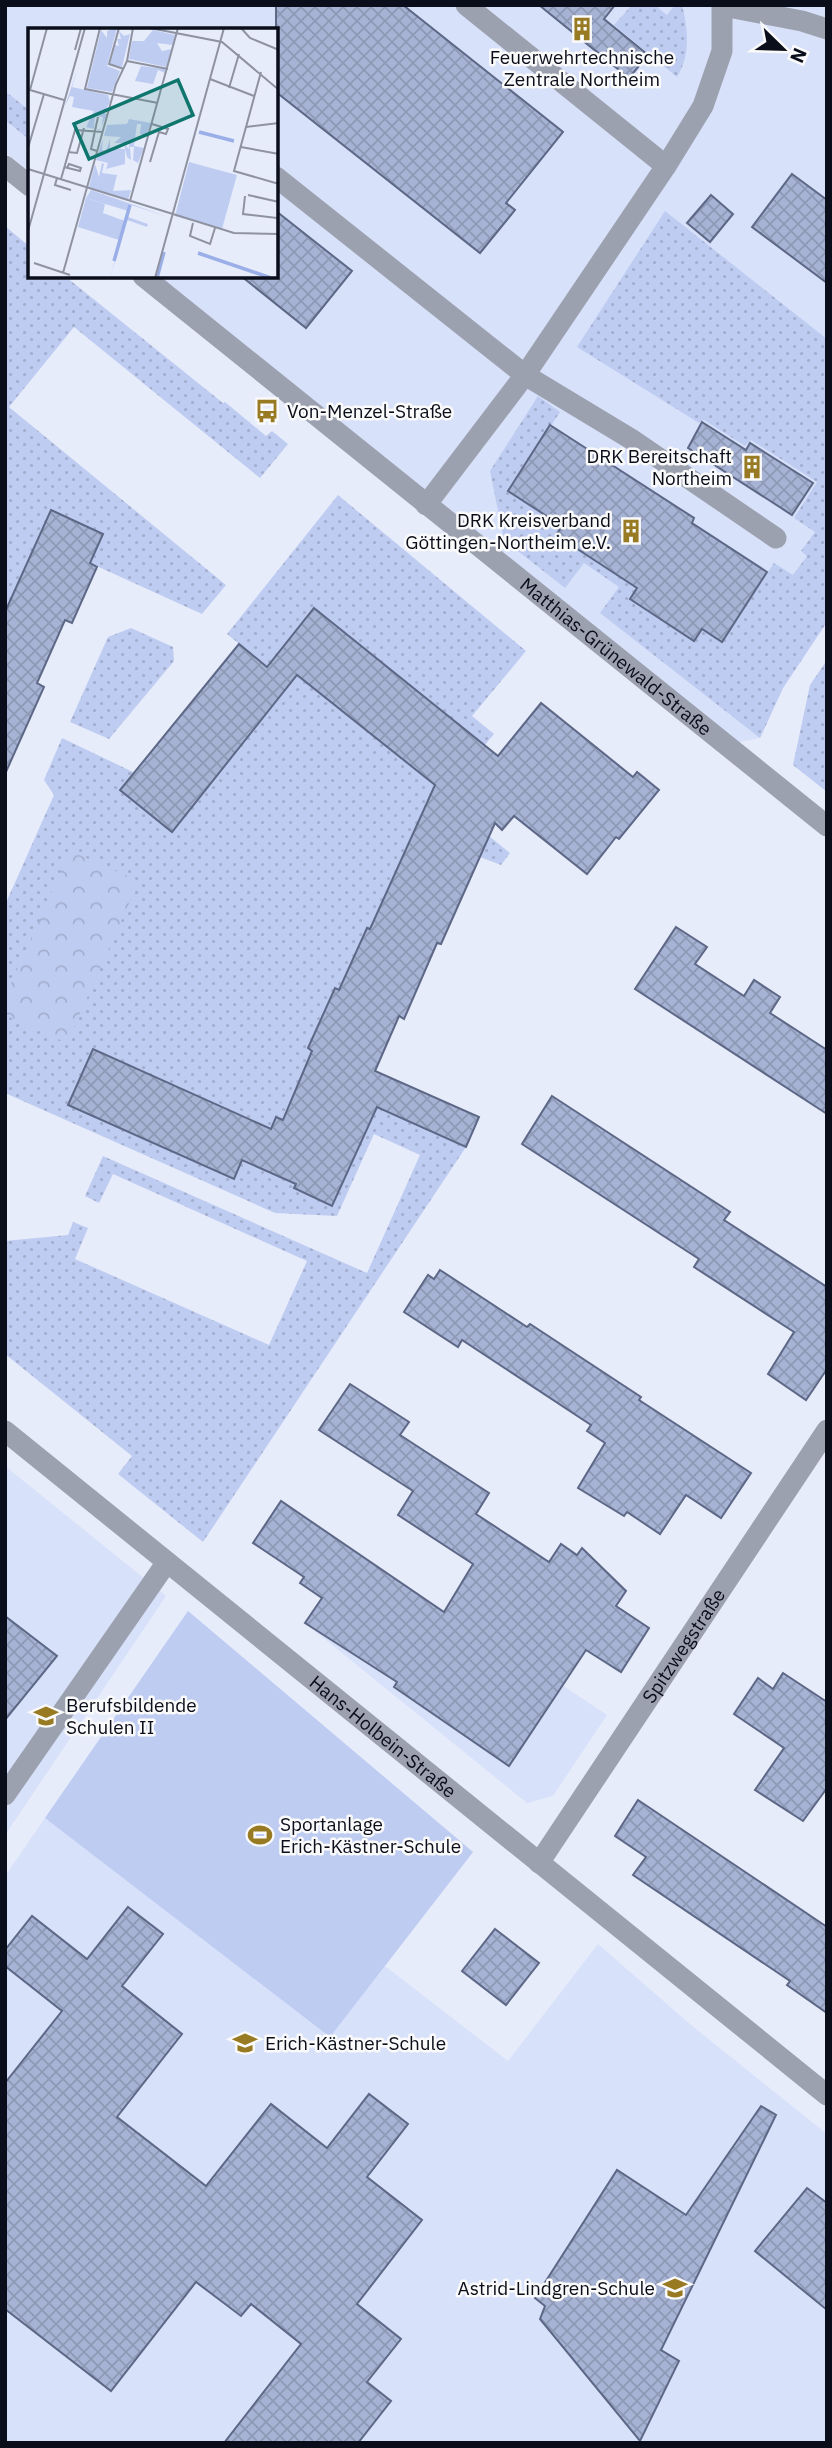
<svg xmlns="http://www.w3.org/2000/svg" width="832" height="2448" viewBox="0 0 832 2448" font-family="'IBM Plex Sans',sans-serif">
<defs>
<pattern id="grass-dots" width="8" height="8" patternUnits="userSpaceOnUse" patternTransform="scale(1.75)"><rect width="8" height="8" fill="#bfccf2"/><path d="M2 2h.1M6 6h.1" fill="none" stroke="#a3aecf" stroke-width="1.8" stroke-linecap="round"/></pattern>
<pattern id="park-crowns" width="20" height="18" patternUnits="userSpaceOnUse" patternTransform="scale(1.75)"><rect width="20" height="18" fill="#bfccf2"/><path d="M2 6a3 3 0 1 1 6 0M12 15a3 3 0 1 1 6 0" fill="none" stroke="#a3aecf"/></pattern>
<pattern id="building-cross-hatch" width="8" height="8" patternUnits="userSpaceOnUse" patternTransform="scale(1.75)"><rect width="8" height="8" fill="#a7b3d4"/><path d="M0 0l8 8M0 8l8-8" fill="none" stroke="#8e99b5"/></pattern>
</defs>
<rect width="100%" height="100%" fill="#e7ecfb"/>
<g fill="#d8e1fa">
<polygon points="5,5 827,5 827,622 783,688 760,738 735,743 159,277 276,276 276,30 30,30 30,172 5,152"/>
<polygon points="5,1466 166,1596 5,1835"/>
<polygon points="353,1550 444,1611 447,1608 607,1715 553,1796 527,1803 305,1623"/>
<polygon points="188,1611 473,1852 385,1966 508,2061 598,1944 691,2025 827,2134 827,2443 5,2443 5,1876"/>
</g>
<g fill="url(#grass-dots)">
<path d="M632 5H655L667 15 675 5H682C688 29 691 55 677 77L614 25Z"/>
<polygon points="5,91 30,111 30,140 5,120"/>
<polygon points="665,211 827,339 827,622 783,688 760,738 600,613 619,587 584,563 565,588 504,540 490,471 538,396 560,412 508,491 562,526 557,536 637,588 630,599 694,640 702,629 722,641 774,563 793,575 807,556 801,551 815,532 794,518 817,482 751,440 745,446 704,420 699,423 577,347"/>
<polygon points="5,226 30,247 30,276 66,277 223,403 225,402 266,436 272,431 288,444 260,478 74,327 9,407 226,585 202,614 90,563 103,534 51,510 5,612"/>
<polygon points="338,495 526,651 472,716 494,734 441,797 510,853 501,865 480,857 441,944 437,944 404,1019 399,1017 375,1071 393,1114 466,1147 203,1542 118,1474 132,1456 5,1354 5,1241 68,1235 73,1222 88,1228 75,1259 269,1345 307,1261 113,1174 99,1203 85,1196 103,1156 367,1273 420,1155 374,1134 337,1216 275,1213 5,1093 5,905 54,795 44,780 62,738 135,773 172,831 290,685 227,634"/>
<polygon points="131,628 173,647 174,661 109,739 70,722 108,637"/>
<polygon points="827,660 827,792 793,765 810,685"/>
</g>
<polygon fill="url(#park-crowns)" points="70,851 139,881 67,1043 5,1015 5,997"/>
<polygon fill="#bfccf2" points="188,1611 473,1852 330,2037 45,1818"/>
<g fill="url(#building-cross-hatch)" stroke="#5d6786" stroke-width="2">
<polygon points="276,5 403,5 563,132 506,203 515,210 480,253 276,92"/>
<polygon points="539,5 615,5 604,19 648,55 629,78"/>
<polygon points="792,174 827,200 827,283 752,227"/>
<polygon points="711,195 733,214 710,242 687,223"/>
<polygon points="276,211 352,271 306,328 241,276 276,276"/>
<polygon points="702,422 746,450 750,443 813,483 792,515 688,448"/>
<polygon points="550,425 694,518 692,523 767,572 722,642 702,629 694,641 630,599 637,588 556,535 562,526 508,491"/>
<polygon points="51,510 103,534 90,563 97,567 72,623 65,620 37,683 44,687 5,774 5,612"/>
<polygon points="314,608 498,756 541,703 633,777 637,772 659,790 619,839 616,837 587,874 514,816 502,830 495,823 441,944 437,943 404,1019 399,1016 375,1071 479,1117 466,1147 377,1107 332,1206 294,1188 296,1184 242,1160 234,1179 68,1105 93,1049 271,1129 276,1117 283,1120 312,1051 308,1048 335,988 339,990 367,928 370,929 435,785 297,675 172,832 120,790 239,644 267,667"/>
<polygon points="676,927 707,947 695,964 744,996 754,980 780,997 770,1013 827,1050 827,1114 635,989"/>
<polygon points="552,1096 730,1212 724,1220 827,1287 827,1369 806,1400 768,1374 794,1332 694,1267 699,1259 522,1144"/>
<polygon points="440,1270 527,1327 530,1324 641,1397 639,1400 751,1473 721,1518 686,1495 660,1534 627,1512 624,1516 578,1488 605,1443 587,1431 591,1425 462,1340 458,1347 404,1312 428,1275 434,1279"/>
<polygon points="350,1384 409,1422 400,1435 489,1493 476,1514 549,1562 561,1544 577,1555 582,1548 626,1591 616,1606 649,1628 621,1672 586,1650 509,1766 394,1687 397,1682 305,1623 322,1598 300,1583 304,1577 253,1543 281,1501 444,1612 473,1564 398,1515 413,1491 319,1430"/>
<polygon points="5,1616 57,1656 5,1720"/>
<polygon points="783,1673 827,1702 827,1788 803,1821 755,1790 784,1748 734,1714 758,1678 773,1689"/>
<polygon points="638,1800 827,1927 827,2013 787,1985 790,1981 633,1875 646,1857 615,1836"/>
<polygon points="128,1907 163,1934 122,1986 182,2034 117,2117 206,2186 271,2104 327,2148 369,2094 408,2124 367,2177 422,2220 357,2304 401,2339 367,2382 391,2401 358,2443 224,2443 301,2344 251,2304 241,2316 196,2282 111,2391 5,2309 5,2083 62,2011 5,1966 5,1950 32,1916 87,1959"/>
<polygon points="495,1929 539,1963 506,2005 462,1971"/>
<polygon points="761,2106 776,2115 661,2350 679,2361 640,2441 540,2319 545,2306 535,2298 617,2170 686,2215"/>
<polygon points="807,2188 827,2203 827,2310 755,2251"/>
</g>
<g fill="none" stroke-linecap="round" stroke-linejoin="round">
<g stroke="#9ca1b0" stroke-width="21">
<polyline points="466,5 666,166"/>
<polyline points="723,6 802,21 827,29"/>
<polyline points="5,166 30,186"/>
<polyline points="276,177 525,375 631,439 776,538"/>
<path id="s1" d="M143 276 827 826"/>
<polyline points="426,505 525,375 666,166 703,106 722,51 722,5"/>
<path id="s2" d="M5 1431 827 2095"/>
<polyline points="5,1795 167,1562"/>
<path id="s3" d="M539 1863 827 1430"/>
</g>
</g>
<defs>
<g id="building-bare" transform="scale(1.89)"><path d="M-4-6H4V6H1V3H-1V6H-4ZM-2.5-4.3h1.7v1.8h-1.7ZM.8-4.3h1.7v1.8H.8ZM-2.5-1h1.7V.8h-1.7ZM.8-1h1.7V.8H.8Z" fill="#977a22" stroke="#fafafa" stroke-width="2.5" paint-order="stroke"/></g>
<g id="bus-bare" transform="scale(1.89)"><path d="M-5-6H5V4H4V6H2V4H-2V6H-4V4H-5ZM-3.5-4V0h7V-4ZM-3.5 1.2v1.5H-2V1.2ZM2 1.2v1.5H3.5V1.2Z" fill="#977a22" stroke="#fafafa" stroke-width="2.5" paint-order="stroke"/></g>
<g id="school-bare" transform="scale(1.89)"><path d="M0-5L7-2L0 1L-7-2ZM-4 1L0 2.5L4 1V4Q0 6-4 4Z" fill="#977a22" stroke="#fafafa" stroke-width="2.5" paint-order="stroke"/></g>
<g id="stadium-bare" transform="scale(1.89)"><path d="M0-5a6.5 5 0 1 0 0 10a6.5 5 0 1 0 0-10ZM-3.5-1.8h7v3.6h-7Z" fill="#977a22" stroke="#fafafa" stroke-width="2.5" paint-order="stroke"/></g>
</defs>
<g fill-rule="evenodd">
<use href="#building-bare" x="582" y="29"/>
<use href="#bus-bare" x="267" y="411"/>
<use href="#building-bare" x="752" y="467"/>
<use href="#building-bare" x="631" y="531"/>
<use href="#school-bare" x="46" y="1716"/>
<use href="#stadium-bare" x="260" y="1835"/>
<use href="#school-bare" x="245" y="2043"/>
<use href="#school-bare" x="675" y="2288"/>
</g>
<g text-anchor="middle" stroke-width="5" stroke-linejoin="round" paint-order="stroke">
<g font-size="19" fill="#0a0e1a" stroke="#fafafa" text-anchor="start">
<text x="582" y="64" text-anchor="middle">Feuerwehrtechnische<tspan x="582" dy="22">Zentrale Northeim</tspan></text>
<text x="287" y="418">Von-Menzel-Straße</text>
<text x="732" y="463" text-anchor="end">DRK Bereitschaft<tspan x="732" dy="22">Northeim</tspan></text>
<text x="611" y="527" text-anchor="end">DRK Kreisverband<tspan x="611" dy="22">Göttingen-Northeim e.V.</tspan></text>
<text x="66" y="1712">Berufsbildende<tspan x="66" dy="22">Schulen II</tspan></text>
<text x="280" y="1831">Sportanlage<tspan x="280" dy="22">Erich-Kästner-Schule</tspan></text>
<text x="265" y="2050">Erich-Kästner-Schule</text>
<text x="655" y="2295" text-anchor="end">Astrid-Lindgren-Schule</text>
</g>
<g font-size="19" fill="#0a0e1a" stroke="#fafafa">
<text dy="7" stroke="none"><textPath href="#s1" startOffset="607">Matthias-Grünewald-Straße</textPath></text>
<text dy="7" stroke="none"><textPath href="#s3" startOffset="261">Spitzwegstraße</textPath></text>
<text dy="7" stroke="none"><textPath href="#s2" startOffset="486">Hans-Holbein-Straße</textPath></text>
</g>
</g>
<g transform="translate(28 28)">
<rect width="250" height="250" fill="#e7ecfb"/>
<path d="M89 0 79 38 92 43 84 64 59 60 73 2 79 10V3ZM125 2 147 7 145 17 129 15 134 23 144 21 138 39 101 31 104 13H116ZM91 3 96 8 102 6 94 39 82 36 87 17 91 18 89 11H93ZM113 38 137 41V45L130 42 125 56 107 53ZM50 39 44 59 80 67 82 74 76 85 79 86 72 102 68 101H73L75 89 67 88 66 101 58 99 66 83 44 79 46 69 42 68 37 78ZM101 91 123 95 118 109 112 106 113 96H109L106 118 116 120 110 135 105 132 106 119H102L103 132 99 129 96 116 101 121V115H86L93 109 76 108 79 97 99 96ZM75 111 74 122 78 123 82 111V120L97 121V136L78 141 80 135 68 132ZM74 135 76 136 74 145 89 147 85 163 103 162 100 172 61 159 67 136 71 149ZM63 162 143 190 103 177 100 189 120 196 119 199 99 192 82 250 100 183 58 170Z" fill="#bfccf2"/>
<path d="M58 170 77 176 75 185 97 193 91 212 50 199Z" fill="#bfccf2"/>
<path d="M161 134 209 147 194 201 147 188Z" fill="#bfccf2"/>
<path fill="none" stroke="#9aaee7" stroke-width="3.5" d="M171 104 206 113M170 225 243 250M86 233 102 177M129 250 136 224"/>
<path fill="none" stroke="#8f93a1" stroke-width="2" d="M19 0 2 62 36 72M72 0 57 61 130 75M91 0 81 36 96 41M122 0 194 14 251 62M213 0 222 10 251 22M47 22 53 0M99 33 140 41M233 44 206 143 251 156M182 51 226 68M201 60 211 26M218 99 251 95M213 119 251 126M0 120 16 66M69 123 63 121 70 89M40 124 49 125 56 100M122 134 131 104 138 106 140 101 124 96M36 139 52 143 53 140 41 136 39 140M0 141 206 205 251 206M29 150 27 157 43 162M33 151 47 102 75 104M220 167 251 174M217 168 215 186 249 190M102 173 150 0M165 195 162 208 182 216 187 200M0 203 57 0M6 235 42 247M35 245 88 56 99 33 105 0M127 250 196 0"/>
<path fill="#0f766e" fill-opacity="0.15" stroke="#0f766e" stroke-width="3.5" d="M150 52 165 87 61 131 46 96Z"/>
<rect width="250" height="250" fill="none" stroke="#0a0e1a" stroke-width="3.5"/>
</g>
<rect width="832" height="2448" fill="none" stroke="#0a0e1a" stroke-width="14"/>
<g transform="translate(783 49) rotate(113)" stroke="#fafafa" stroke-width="5" paint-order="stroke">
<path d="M0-5L12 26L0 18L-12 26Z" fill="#0a0e1a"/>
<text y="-10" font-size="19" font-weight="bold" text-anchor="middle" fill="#0a0e1a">N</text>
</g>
</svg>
